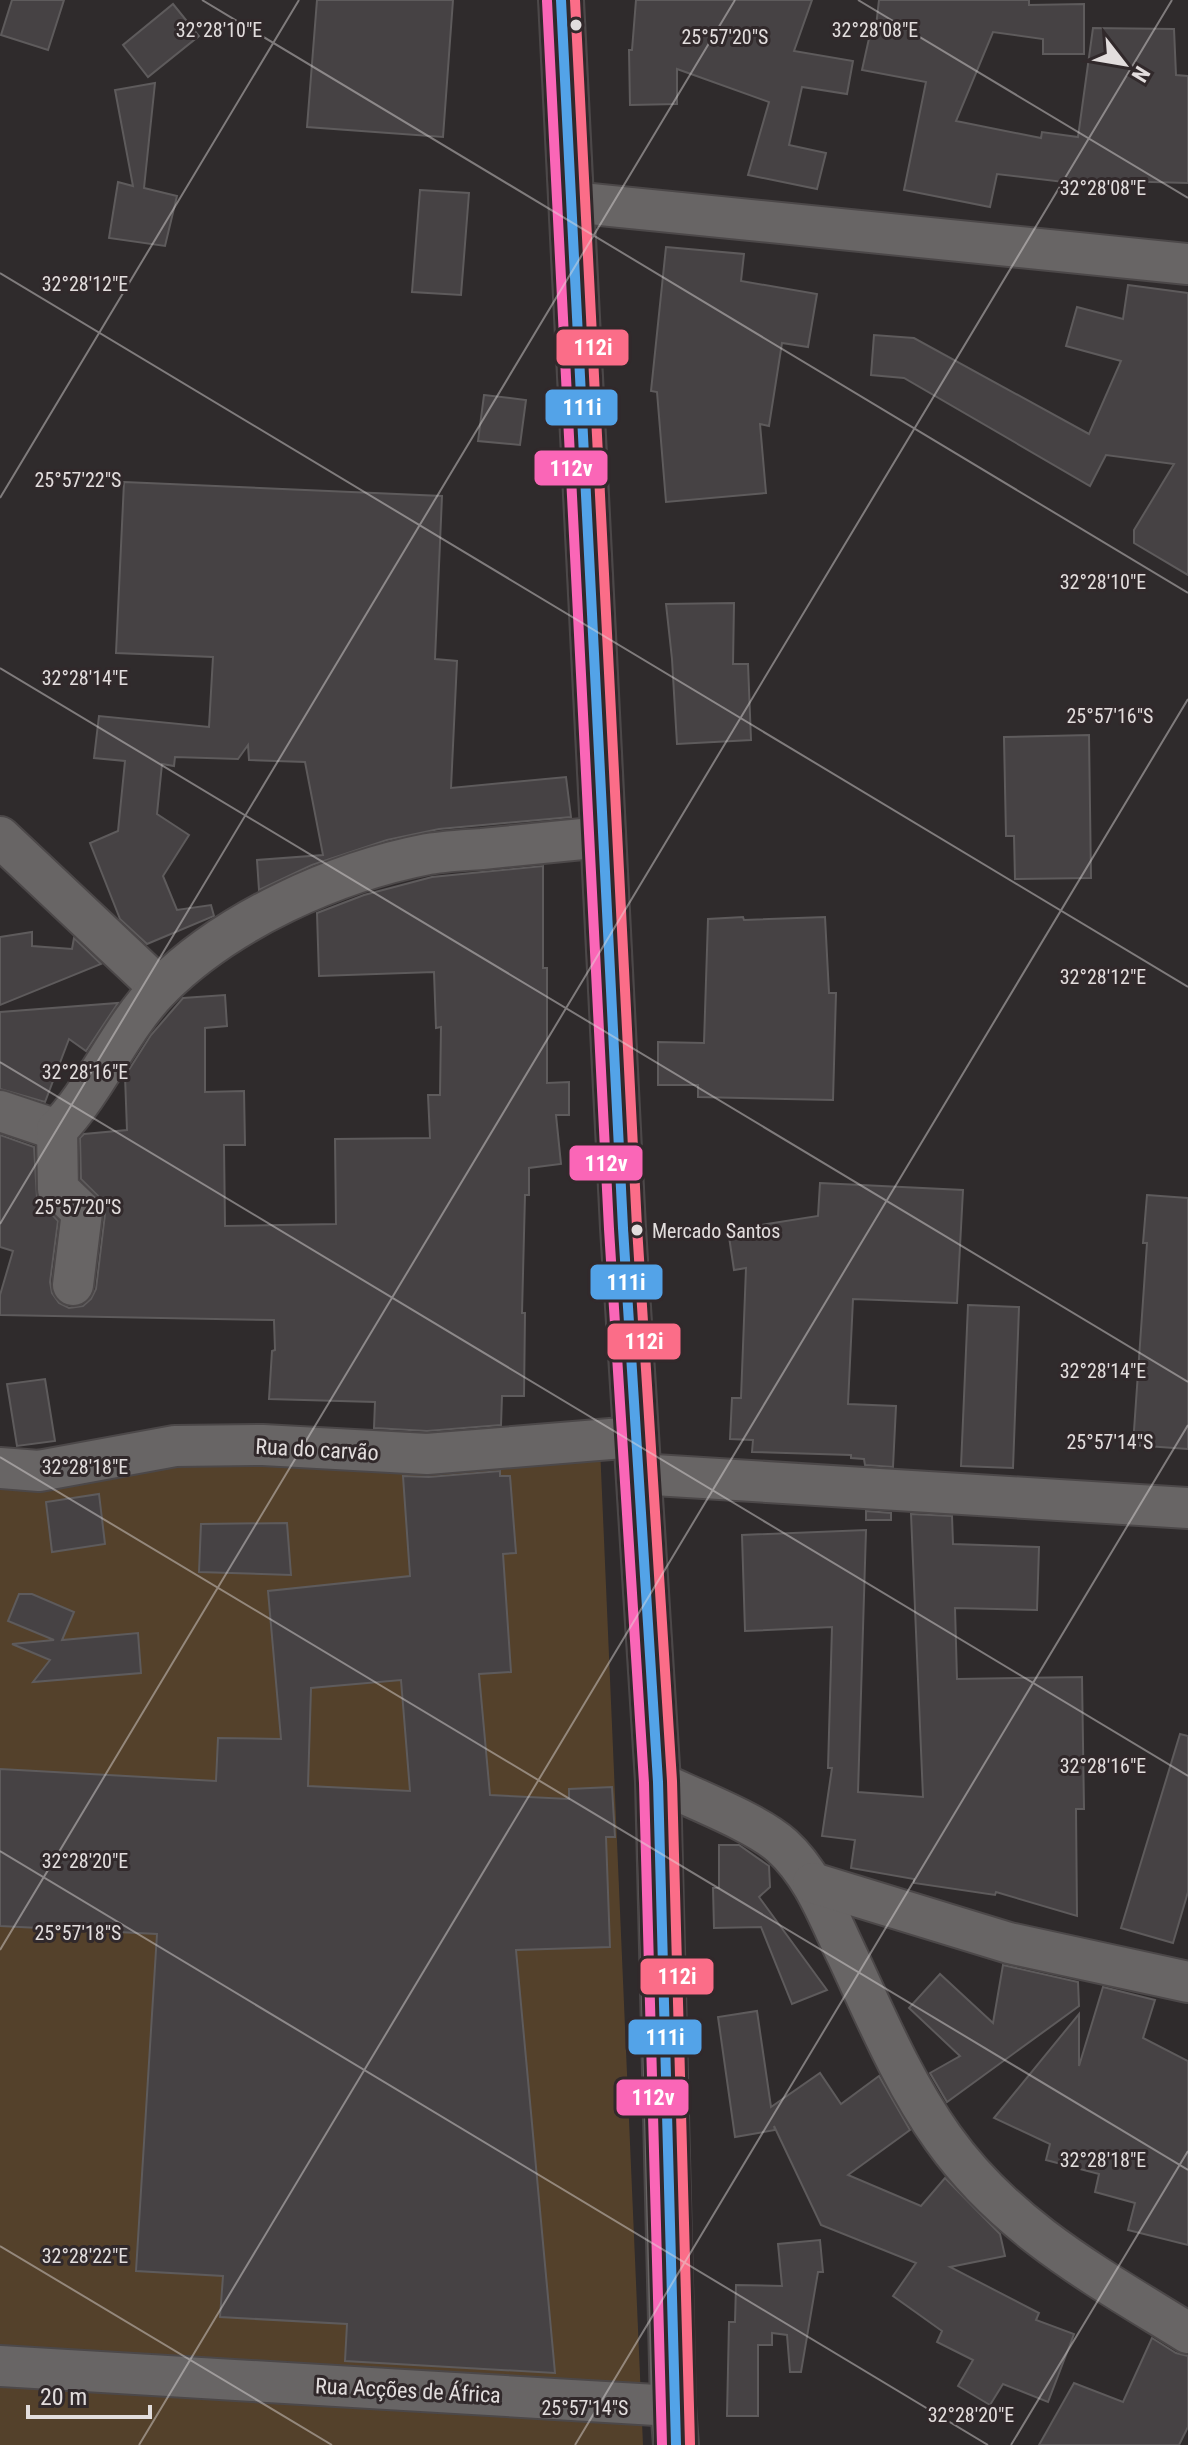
<svg xmlns="http://www.w3.org/2000/svg" width="1188" height="2445" viewBox="0 0 1188 2445" font-family="'Roboto Condensed',sans-serif">
<rect width="100%" height="100%" fill="#2f2b2c"/>
<polygon fill="#54412b" points="600,1447 643,2445 0,2445 0,1476 186,1459"/>
<g fill="#464244" stroke="#5e5b5c" stroke-width="2" fill-rule="evenodd">
<polygon points="12,0 64,0 48,50 1,35"/>
<polygon points="317,0 453,0 443,137 307,127"/>
<polygon points="636,0 812,0 794,51 853,61 847,94 802,87 789,145 826,153 817,189 748,175 769,102 677,69 677,104 630,105 629,50 632,50"/>
<polygon points="879,0 1029,0 1029,5 1084,4 1084,54 1043,54 1043,39 993,32 956,121 1041,138 1042,132 1078,137 1093,28 1174,29 1176,75 1188,76 1188,183 1081,180 1080,184 997,174 990,207 904,190 926,82 862,70 870,34 875,35"/>
<polygon points="173,4 199,36 148,77 123,45"/>
<polygon points="155,83 144,188 177,196 165,246 109,238 118,182 133,186 115,90"/>
<polygon points="420,190 469,193 461,295 412,292"/>
<polygon points="666,247 744,254 741,281 817,294 808,347 782,343 769,426 760,424 766,493 666,502 657,392 651,391"/>
<polygon points="1128,285 1188,293 1188,575 1134,543 1134,530 1174,464 1106,455 1090,486 904,378 871,375 874,335 914,338 1089,434 1121,361 1066,346 1077,307 1123,319"/>
<polygon points="484,395 526,400 520,445 478,441"/>
<polygon points="124,482 442,496 435,659 457,661 451,788 566,777 571,817 439,829 387,840 312,865 259,890 257,860 323,855 305,762 249,760 248,745 238,759 175,757 174,766 162,764 157,814 189,835 163,876 177,910 211,905 214,916 147,944 120,919 90,843 118,831 125,761 94,758 99,716 209,727 213,657 116,653"/>
<polygon points="734,603 733,664 748,664 751,740 677,744 672,659 666,604"/>
<polygon points="1089,735 1091,878 1015,879 1014,836 1006,836 1004,737"/>
<polygon points="543,866 543,968 547,968 547,1083 569,1082 569,1115 556,1115 561,1164 529,1168 529,1195 525,1195 522,1313 525,1313 524,1396 502,1396 501,1425 427,1431 374,1428 375,1402 269,1399 272,1351 275,1350 274,1320 0,1315 0,1295 13,1251 0,1247 0,1135 34,1147 37,1198 58,1221 50,1282 52,1293 59,1303 69,1308 83,1306 91,1299 96,1289 105,1214 103,1204 98,1196 81,1179 80,1138 84,1134 127,1130 125,1076 151,1035 183,998 225,995 227,1026 205,1028 205,1092 244,1091 245,1145 224,1145 225,1226 336,1224 335,1139 430,1138 428,1095 440,1095 441,1027 436,1028 434,972 319,976 317,913 364,895 432,877"/>
<polygon points="743,917 744,920 825,917 829,993 836,993 833,1100 698,1097 698,1085 658,1085 658,1042 704,1043 708,919"/>
<polygon points="32,932 32,946 72,949 74,938 101,964 0,1005 0,937"/>
<polygon points="118,1003 86,1051 69,1039 45,1102 0,1089 0,1012"/>
<polygon points="820,1183 963,1190 957,1303 853,1299 848,1404 896,1406 893,1467 865,1465 864,1459 851,1458 851,1455 752,1452 753,1440 730,1439 732,1398 741,1398 746,1268 734,1270 728,1230 818,1216"/>
<polygon points="1147,1195 1188,1198 1188,1449 1133,1445 1147,1243 1143,1243"/>
<polygon points="968,1305 1019,1307 1013,1468 961,1466"/>
<polygon points="45,1379 55,1441 17,1446 7,1384"/>
<path d="M500 1471V1476H510L516 1553 503 1554 511 1672 479 1674 490 1795 569 1799V1789L612 1787 615 1837H606L610 1947 516 1950 555 2373 345 2361 347 2324 220 2317 223 2276 136 2271 157 1934 0 1926V1769L216 1781 218 1738 281 1739 268 1591 410 1576 403 1476 429 1477ZM401 1680 410 1791 308 1786 311 1688Z"/>
<polygon points="99,1494 105,1544 52,1552 46,1502"/>
<polygon points="866,1511 891,1513 891,1520 866,1520"/>
<polygon points="911,1514 952,1516 953,1544 1039,1547 1037,1610 955,1608 957,1679 1082,1677 1084,1809 1076,1809 1077,1916 996,1892 995,1895 914,1883 914,1879 851,1868 855,1840 822,1836 832,1768 828,1768 832,1627 745,1631 742,1535 866,1530 858,1792 923,1797"/>
<polygon points="287,1523 291,1575 199,1572 201,1524"/>
<polygon points="19,1594 32,1594 74,1612 62,1640 138,1633 141,1673 33,1682 50,1660 12,1644 54,1640 8,1621"/>
<polygon points="1180,1734 1188,1736 1188,1892 1173,1943 1121,1928"/>
<polygon points="719,1845 739,1845 769,1866 770,1887 759,1897 827,1990 792,2004 761,1927 714,1928 713,1888 719,1888"/>
<polygon points="1003,1965 1078,1982 1079,2006 947,2102 930,2073 960,2056 909,2008 940,1974 993,2023"/>
<polygon points="1103,1987 1155,2000 1143,2038 1188,2061 1188,2245 1128,2230 1135,2203 1095,2192 1099,2174 1046,2160 1050,2144 994,2118 1079,2014 1079,2066"/>
<polygon points="757,2011 771,2107 820,2073 841,2104 879,2076 910,2130 848,2175 921,2206 945,2178 1000,2234 1005,2256 950,2267 1039,2313 1036,2320 1074,2334 1048,2402 1003,2384 990,2405 958,2386 973,2360 937,2342 942,2331 893,2296 916,2263 821,2225 774,2126 775,2130 735,2137 718,2017"/>
<polygon points="820,2240 823,2272 818,2272 801,2372 790,2372 787,2335 772,2333 772,2345 758,2345 758,2416 727,2416 729,2322 735,2322 736,2285 782,2286 778,2244"/>
<polygon points="1152,2338 1176,2353 1188,2356 1188,2427 1179,2445 1039,2445 1074,2383 1123,2402"/>
</g>
<g fill="none" stroke-linecap="round" stroke-linejoin="round">
<g stroke="#4c4849" stroke-width="44">
<g id="street">
<polyline points="571,202 1188,264"/>
<polyline points="0,837 160,988"/>
<polyline points="0,1111 57,1130"/>
<path d="M73 1285 82 1212 58 1189 57 1130C98 1087 119 1030 160 988 228 920 335 872 428 854 446 851 465 850 482 849 523 845 563 841 603 837"/>
<polyline points="0,1468 39,1471 175,1446 263,1445 427,1454 635,1437"/>
<polyline points="638,1474 1188,1508"/>
<path d="M658 1782C692 1798 757 1823 782 1846 814 1875 829 1918 847 1955 876 2017 903 2082 943 2138 1007 2228 1096 2276 1188 2333"/>
<polyline points="813,1883 1009,1943 1188,1982"/>
<polyline points="0,2366 673,2406"/>
</g>
</g>
<g stroke="#4c4849" stroke-width="48">
<polyline id="secondary" points="561,0 623,1228 658,1782 673,2406 676,2445"/>
</g>
<use href="#street" stroke="#686565" stroke-width="40"/>
<use href="#secondary" stroke="#686565" stroke-width="44"/>
<g stroke="#31292b" stroke-width="16">
<polyline id="bus-1" points="561,0 623,1228 658,1782 676,2445"/>
</g>
<g stroke="#31292b" stroke-width="16">
<polyline id="bus-2" points="547,1 609,1229 644,1783 662,2445"/>
</g>
<g stroke="#31292b" stroke-width="16">
<polyline id="bus-3" points="575,0 637,1227 672,1781 690,2444"/>
</g>
<use href="#bus-1" stroke="#53a3e8" stroke-width="10"/>
<use href="#bus-2" stroke="#fa66b7" stroke-width="10"/>
<use href="#bus-3" stroke="#fb6d88" stroke-width="10"/>
</g>
<path fill="none" stroke="#e2dddd" stroke-width="2" stroke-opacity="0.45" d="M202 0 1188 593M858 0 1188 198M0 273 1188 987M0 498 299 0M0 668 1188 1382M0 1062 1188 1776M0 1224 735 0M0 1457 1188 2170M0 1851 988 2445M0 1950 1172 0M0 2246 332 2445M139 2445 1188 699M575 2445 1188 1425M1011 2445 1188 2151"/>
<g fill="#e2dddd" stroke="#31292b" stroke-width="3">
<circle cx="576" cy="25" r="7"/>
<circle cx="637" cy="1230" r="7"/>
</g>
<g text-anchor="middle" stroke-width="6" stroke-linejoin="round" paint-order="stroke">
<g font-size="20" fill="#e2dddd" stroke="#31292b" text-anchor="start">
<text x="652" y="1238">Mercado Santos</text>
</g>
<g font-size="22" fill="#e2dddd" stroke="#31292b">
<text transform="translate(317 1449) rotate(3)" y="8">Rua do carvão</text>
<text transform="translate(408 2390) rotate(3)" y="8">Rua Acções de África</text>
</g>
</g>
<g font-size="20" text-anchor="middle" fill="#e2dddd" stroke="#31292b" stroke-width="6" stroke-linejoin="round" paint-order="stroke">
<text x="219" y="37">32°28'10"E</text>
<text x="875" y="37">32°28'08"E</text>
<text x="725" y="44">25°57'20"S</text>
<text x="1103" y="195">32°28'08"E</text>
<text x="85" y="291">32°28'12"E</text>
<text x="78" y="487">25°57'22"S</text>
<text x="1103" y="589">32°28'10"E</text>
<text x="85" y="685">32°28'14"E</text>
<text x="1110" y="723">25°57'16"S</text>
<text x="1103" y="984">32°28'12"E</text>
<text x="85" y="1079">32°28'16"E</text>
<text x="78" y="1214">25°57'20"S</text>
<text x="1103" y="1378">32°28'14"E</text>
<text x="1110" y="1449">25°57'14"S</text>
<text x="85" y="1474">32°28'18"E</text>
<text x="1103" y="1773">32°28'16"E</text>
<text x="85" y="1868">32°28'20"E</text>
<text x="78" y="1940">25°57'18"S</text>
<text x="1103" y="2167">32°28'18"E</text>
<text x="85" y="2263">32°28'22"E</text>
<text x="585" y="2415">25°57'14"S</text>
<text x="971" y="2422">32°28'20"E</text>
</g>
<g stroke="#31292b" stroke-width="3">
<rect x="555" y="328" width="75" height="39" rx="8" fill="#fb6d88"/>
<rect x="544" y="388" width="75" height="39" rx="8" fill="#53a3e8"/>
<rect x="533" y="449" width="76" height="38" rx="8" fill="#fa66b7"/>
<rect x="568" y="1144" width="76" height="38" rx="8" fill="#fa66b7"/>
<rect x="589" y="1263" width="75" height="38" rx="8" fill="#53a3e8"/>
<rect x="606" y="1322" width="76" height="39" rx="8" fill="#fb6d88"/>
<rect x="639" y="1957" width="76" height="39" rx="8" fill="#fb6d88"/>
<rect x="627" y="2018" width="76" height="38" rx="8" fill="#53a3e8"/>
<rect x="615" y="2078" width="75" height="39" rx="8" fill="#fa66b7"/>
</g>
<g font-size="22" text-anchor="middle" font-weight="bold" fill="#fff">
<text x="593" y="355">112i</text>
<text x="582" y="415">111i</text>
<text x="571" y="476">112v</text>
<text x="606" y="1171">112v</text>
<text x="626" y="1290">111i</text>
<text x="644" y="1349">112i</text>
<text x="677" y="1984">112i</text>
<text x="665" y="2045">111i</text>
<text x="653" y="2105">112v</text>
</g>
<g transform="translate(1124 64) rotate(121)" stroke="#31292b" stroke-width="6" paint-order="stroke">
<path d="M0-6L14 30L0 20L-14 30Z" fill="#e2dddd"/>
<text y="-12" font-size="22" font-weight="bold" text-anchor="middle" fill="#e2dddd">N</text>
</g>
<path d="M28 2405v12h122v-12" fill="none" stroke="#e2dddd" stroke-width="4"/>
<text x="40" y="2405" font-size="24" fill="#e2dddd" stroke="#31292b" stroke-width="6" paint-order="stroke">20 m</text>
</svg>
